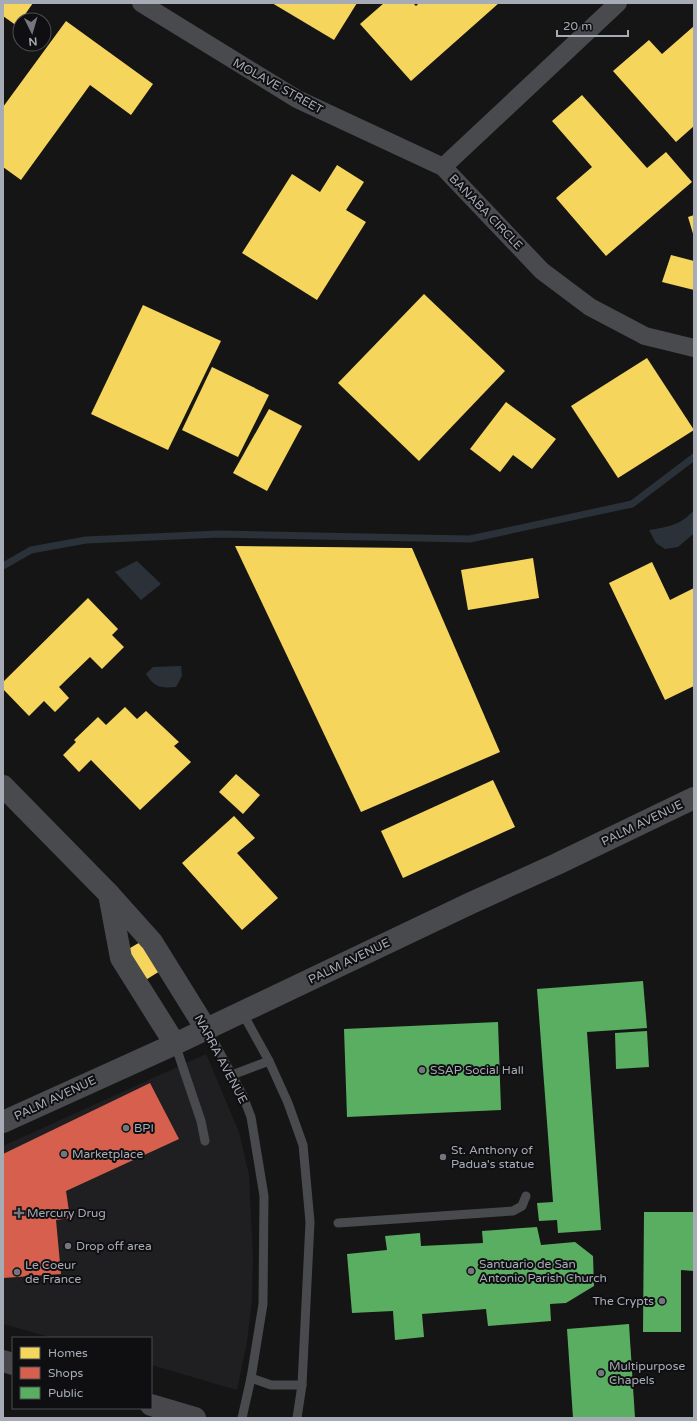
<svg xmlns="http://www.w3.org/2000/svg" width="697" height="1421" viewBox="0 0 697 1421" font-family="'Varela Round',sans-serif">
<rect width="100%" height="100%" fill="#151515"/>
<polygon fill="#1f1f21" points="206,1054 239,1132 249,1175 253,1256 252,1300 247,1342 237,1390 151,1365 151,1338 53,1338 3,1324 3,1146"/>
<g fill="#2b3138">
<path d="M694 510V535H692L678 547 665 549 656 543 649 530C668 527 681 525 694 510Z"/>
<polygon points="137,561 161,584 141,600 115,572"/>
<path d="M181 666 182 676 176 687C160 688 155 688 146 674L153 667Z"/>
</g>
<g fill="#f6d55c">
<polygon points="3,3 33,3 17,26 3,16"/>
<polygon points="272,3 357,3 334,40"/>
<polygon points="384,3 413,3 416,6 419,3 499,3 411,81 360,24"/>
<polygon points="66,21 153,84 131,115 90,85 21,180 3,167 3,107"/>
<polygon points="694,26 694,126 676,142 613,71 649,40 662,54"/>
<polygon points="582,95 647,168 666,152 692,182 606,256 556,198 592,167 552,121"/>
<polygon points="337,165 364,182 346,210 366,222 317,300 242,253 292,174 320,192"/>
<polygon points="694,215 694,237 688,217"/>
<polygon points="671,255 694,261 694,290 662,282"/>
<polygon points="424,294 505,371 419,461 338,383"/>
<polygon points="143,305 221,341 168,450 91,414"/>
<polygon points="647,358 694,430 618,478 571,406"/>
<polygon points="212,367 269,395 238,457 182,430"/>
<polygon points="506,402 556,439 532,469 513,455 500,472 470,449"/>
<polygon points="269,409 302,426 267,491 233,473"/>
<polygon points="235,546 412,548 500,752 361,812"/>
<polygon points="533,558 539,598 468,610 461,570"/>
<polygon points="652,562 670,600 694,588 694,686 665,700 609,583"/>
<polygon points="88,598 118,629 112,635 124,647 102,669 90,657 59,687 69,698 55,712 44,701 29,716 3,689 3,682"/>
<polygon points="125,707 137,719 146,711 179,742 174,746 191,762 140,810 91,760 79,772 63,755 76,742 74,740 98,717 106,725"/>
<polygon points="236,774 260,795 243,814 219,792"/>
<polygon points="493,780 515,827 403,878 381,831"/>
<polygon points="234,816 255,838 237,853 278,898 242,930 182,863"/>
<polygon points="142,941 160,971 144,981 125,951"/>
</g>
<polygon fill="#d6604d" points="150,1083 179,1139 66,1191 70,1218 56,1220 61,1274 3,1278 3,1154"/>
<g fill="#5aae61">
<polygon points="643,981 647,1028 587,1032 601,1230 558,1233 557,1220 539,1221 537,1203 553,1202 537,989"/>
<polygon points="498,1022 501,1110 347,1117 344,1029"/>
<polygon points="647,1031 649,1067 616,1069 615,1033"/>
<polygon points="644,1212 694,1212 694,1271 681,1270 681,1332 643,1332"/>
<polygon points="537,1227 541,1245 575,1242 593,1256 594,1286 566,1303 550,1304 551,1321 488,1326 486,1309 422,1314 424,1337 395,1340 393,1311 352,1313 347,1254 387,1250 385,1236 420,1233 421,1246 483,1243 482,1231"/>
<polygon points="629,1324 635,1418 573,1418 567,1329"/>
</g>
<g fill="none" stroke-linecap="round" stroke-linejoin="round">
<polyline stroke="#2b3138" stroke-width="7" points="3,566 31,550 86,540 219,534 470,539 632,504 694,457"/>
<g stroke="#494a4e" stroke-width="9">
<polyline points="242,1012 269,1061 288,1103 303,1145 310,1222 302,1385 271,1385 251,1378"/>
<polyline points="207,1029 243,1096 251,1117 264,1196 263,1304 251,1378 242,1418"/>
<polyline points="175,1044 201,1121 205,1141"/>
<polyline points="232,1075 269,1061"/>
<polyline points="338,1223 513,1211 522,1206 526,1196"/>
<polyline points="297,1418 302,1385"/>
</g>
<g stroke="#494a4e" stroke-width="18">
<polyline points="141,3 297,99 443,167 542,271 590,307 645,336 694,348"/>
<polyline points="443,167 618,3"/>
</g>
<g stroke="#494a4e" stroke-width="22">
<polyline points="3,786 109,894 152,942 206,1029"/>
<polyline points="109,894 121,958 175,1044"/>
<polyline points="3,1122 175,1044 471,903 557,864 694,798"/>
</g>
<g stroke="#48484c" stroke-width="22">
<polyline points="3,1361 13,1364"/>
<polyline points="151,1405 195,1418"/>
</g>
</g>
<g fill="#73767e" stroke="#0f0f11" stroke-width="1.5">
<circle cx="422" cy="1070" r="4"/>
<circle cx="126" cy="1128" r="4"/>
<circle cx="64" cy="1154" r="4"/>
<circle cx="443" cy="1157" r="4"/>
<path d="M17 1207h4v4h4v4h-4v4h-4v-4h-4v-4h4z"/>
<circle cx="68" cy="1246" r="4"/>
<circle cx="471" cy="1271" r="4"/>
<circle cx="17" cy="1272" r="4"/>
<circle cx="662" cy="1301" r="4"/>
<circle cx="601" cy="1373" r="4"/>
</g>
<g text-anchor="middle" stroke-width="4" stroke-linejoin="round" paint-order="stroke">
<g font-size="12" fill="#a6abb6" stroke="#0f0f11">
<text transform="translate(278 86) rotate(29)" y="4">MOLAVE STREET</text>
<text transform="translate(486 212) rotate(46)" y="4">BANABA CIRCLE</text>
<text transform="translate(642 823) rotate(-26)" y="4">PALM AVENUE</text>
<text transform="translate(349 961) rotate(-26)" y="4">PALM AVENUE</text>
<text transform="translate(221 1059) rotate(62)" y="4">NARRA AVENUE</text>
<text transform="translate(55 1098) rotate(-25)" y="4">PALM AVENUE</text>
</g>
<g font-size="12" fill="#a6abb6" stroke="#0f0f11" text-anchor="start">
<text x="430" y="1074">SSAP Social Hall</text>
<text x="134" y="1132">BPI</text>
<text x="451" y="1154">St. Anthony of<tspan x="451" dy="14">Padua's statue</tspan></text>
<text x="72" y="1158">Marketplace</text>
<text x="27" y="1217">Mercury Drug</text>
<text x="76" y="1250">Drop off area</text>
<text x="479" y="1268">Santuario de San<tspan x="479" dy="14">Antonio Parish Church</tspan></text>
<text x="25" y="1269">Le Coeur<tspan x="25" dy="14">de France</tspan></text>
<text x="654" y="1305" text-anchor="end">The Crypts</text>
<text x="609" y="1370">Multipurpose<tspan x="609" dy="14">Chapels</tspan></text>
</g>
</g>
<rect width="697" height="1421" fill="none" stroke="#a6abb6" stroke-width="8"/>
<rect x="12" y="1337" width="140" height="72" fill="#0f0f11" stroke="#4b4d53"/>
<rect x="20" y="1347" width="20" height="12" fill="#f6d55c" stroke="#4b4d53"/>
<text x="48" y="1357" font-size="12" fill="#a6abb6">Homes</text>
<rect x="20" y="1367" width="20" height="12" fill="#d6604d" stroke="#4b4d53"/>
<text x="48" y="1377" font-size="12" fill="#a6abb6">Shops</text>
<rect x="20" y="1387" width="20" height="12" fill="#5aae61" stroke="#4b4d53"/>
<text x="48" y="1397" font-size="12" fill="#a6abb6">Public</text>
<g transform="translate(32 32) rotate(175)"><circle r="19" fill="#0f0f11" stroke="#4b4d53"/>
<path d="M0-3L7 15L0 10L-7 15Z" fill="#73767e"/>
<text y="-6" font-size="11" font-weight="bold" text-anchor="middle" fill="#a6abb6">N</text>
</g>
<path d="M557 30v6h71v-6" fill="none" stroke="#a6abb6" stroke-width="2"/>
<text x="563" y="30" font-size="12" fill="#a6abb6" stroke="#0f0f11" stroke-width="3" paint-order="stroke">20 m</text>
</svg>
